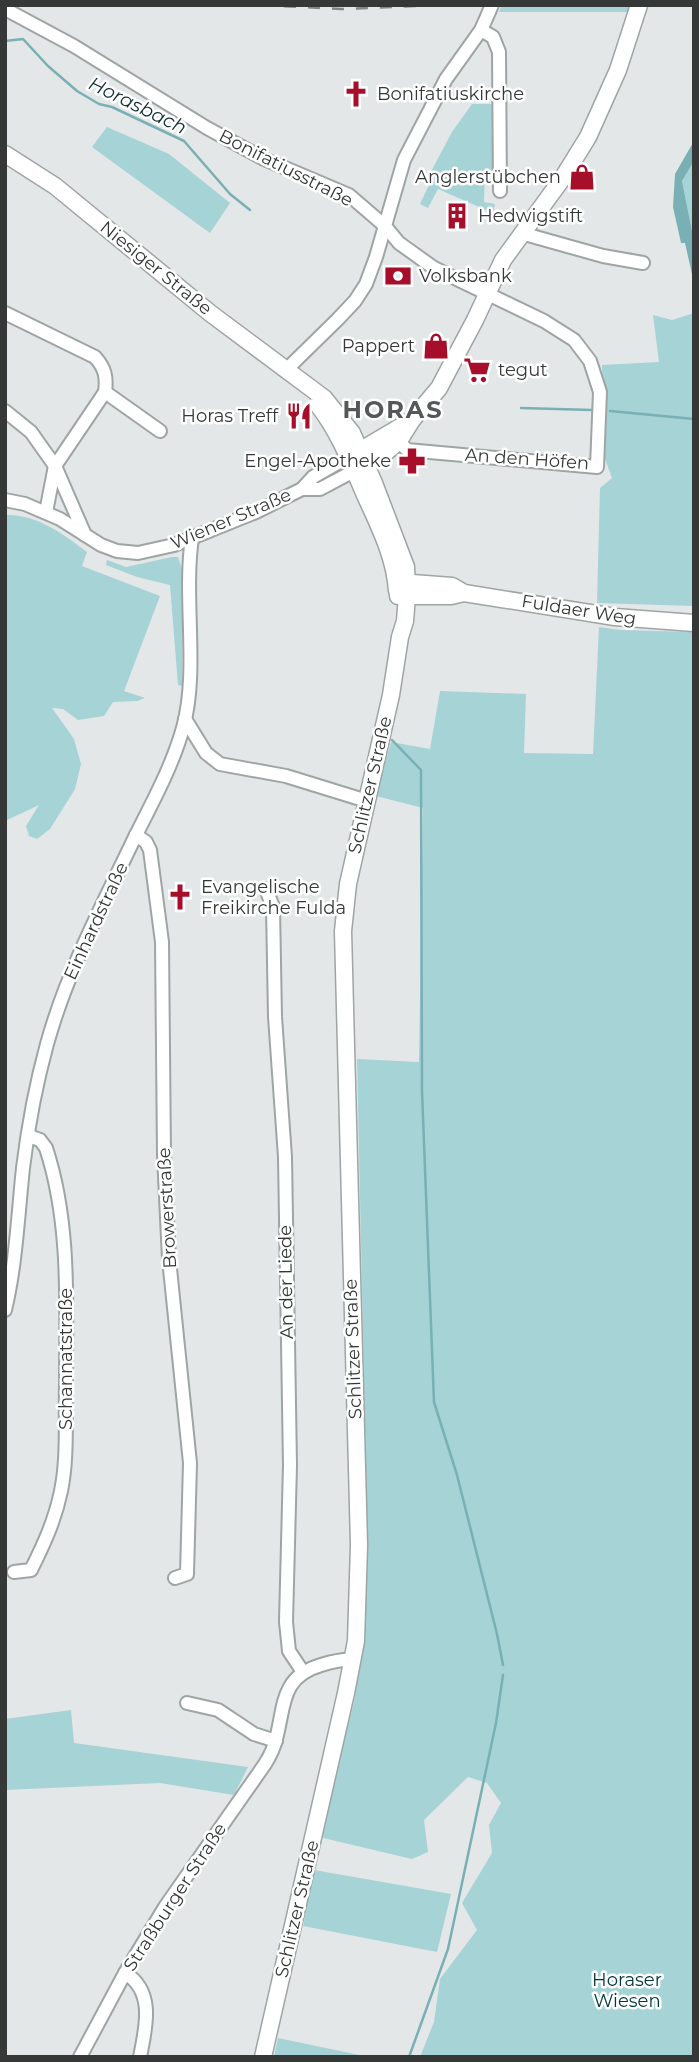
<svg xmlns="http://www.w3.org/2000/svg" width="699" height="2062" viewBox="0 0 699 2062" font-family="Montserrat,sans-serif">
<rect width="100%" height="100%" fill="#e3e7e8"/>
<g fill="#a5d3d6">
<polygon points="502,5 635,5 634,12 499,12"/>
<polygon points="472,104 494,104 493,172 485,171 484,202 495,204 493,213 438,189 428,208 420,204 429,185 425,183 452,132"/>
<polygon points="107,127 169,154 230,203 210,233 92,147"/>
<polygon points="694,161 694,241 682,181"/>
<polygon points="694,313 694,606 597,603 600,488 612,478 605,459 602,365 659,362 653,315 672,320"/>
<path d="M5 515C37 514 63 534 87 552L82 566 160 596 124 691 145 698 137 701 113 702 104 716 78 720 63 709 52 708 74 739 81 764 75 789 50 829 37 839 29 836 26 826 39 805 5 821Z"/>
<polygon points="172,557 178,557 182,569 182,686 178,685 170,585 137,577 106,565 107,560 126,567"/>
<polygon points="599,627 620,630 694,632 694,2057 420,2057 434,2022 440,1979 477,1930 462,1903 492,1853 489,1825 501,1803 487,1783 468,1777 424,1820 428,1852 412,1859 319,1837 354,1702 365,1629 366,1470 357,1059 419,1062 423,808 376,796 391,742 430,749 440,691 526,694 524,753 593,754"/>
<polygon points="71,1710 74,1743 248,1767 234,1795 160,1783 5,1790 5,1719"/>
<polygon points="314,1870 451,1894 437,1952 303,1926"/>
<polygon points="278,2038 369,2057 274,2057"/>
</g>
<polygon fill="#79b0b4" points="694,141 694,161 682,181 694,241 694,283 685,243 681,243 673,207 675,174"/>
<g fill="none" stroke-linecap="round" stroke-linejoin="round">
<g stroke="#79b0b4" stroke-width="2.5">
<polyline points="5,41 23,39 48,66 77,91 99,104 112,107 184,141 230,194 250,210"/>
<polyline points="521,408 592,410"/>
<polyline points="610,411 694,419"/>
<polyline points="392,740 421,770 422,1091 434,1402 457,1475 497,1634 503,1665"/>
<polyline points="409,2057 448,1949 496,1723 503,1675"/>
</g>
<g stroke="#9fa4a4" stroke-width="16">
<g id="minor">
<polyline points="5,9 74,46 207,128 264,159 349,195 385,226 399,243 434,268 544,321 574,340 590,361 600,392 597,467 407,450 399,441"/>
<polyline points="481,30 493,37 499,52 500,191"/>
<polyline points="521,233 603,256 643,263"/>
<path d="M5 313 95 357C105 368 107 377 105 392L55 466 46 512"/>
<polyline points="287,369 337,320 355,301 366,284 376,257 404,160 446,79 481,30 492,5"/>
<polyline points="105,392 160,431"/>
<polyline points="5,411 31,432 55,466 85,535"/>
<polyline points="302,489 320,489 354,471"/>
<polyline points="5,500 25,504 60,519 101,545 117,551 138,553 174,545 256,512 302,489 313,477 348,457"/>
<polyline points="185,719 206,753 220,764 286,776 367,801"/>
<polyline points="136,835 146,842 150,850 162,942 164,1155 169,1259 190,1463 187,1574 175,1578"/>
<polyline points="266,889 273,907 275,1017 285,1157 290,1465 286,1622 289,1651 303,1672"/>
<path d="M5 1310C16 1264 18 1215 23 1168 28 1127 36 1084 47 1044 67 972 102 906 134 839 152 803 172 767 183 728 199 670 183 599 192 538"/>
<path d="M14 1572 31 1570C44 1544 55 1520 61 1491 68 1457 65 1420 66 1385 66 1307 71 1224 46 1148L40 1140 29 1136"/>
<polyline points="187,1703 218,1710 254,1734 276,1741"/>
<path d="M125 1973C155 1991 146 2027 140 2057"/>
<path d="M80 2057 125 1973 165 1907 265 1764C270 1756 274 1748 276 1739 285 1706 280 1677 321 1665 331 1662 343 1659 353 1660"/>
</g>
</g>
<g stroke="#9fa4a4" stroke-width="19">
<g id="secondary">
<polyline points="5,154 55,186 210,313 324,398 352,433 374,483 406,567 407,596 405,621 400,637 391,695 348,884 343,931 359,1545 356,1641 346,1693 263,2057"/>
<path d="M318 405C339 432 351 463 365 495 379 526 395 557 397 591"/>
<polyline points="351,456 412,420"/>
<polyline points="354,471 384,454 399,441 412,420 439,388 475,320 503,260 562,179 588,137 618,70 639,5"/>
<polyline points="399,582 452,586 464,593 615,617 694,623"/>
<polyline points="398,596 451,596 464,593"/>
</g>
</g>
<use href="#minor" stroke="#fff" stroke-width="12"/>
<use href="#secondary" stroke="#fff" stroke-width="16"/>
<polyline stroke="#838686" stroke-width="2.5" stroke-dasharray="12 12" stroke-linecap="butt" points="260,5 341,9 439,5"/>
</g>
<defs>
<g id="church-bare" transform="scale(2.1)"><path d="M-1.2-6h2.4v3.5h3.3v2.4h-3.3V6h-2.4V-.1h-3.3v-2.4h3.3Z" fill="#a70e29" stroke="#fff" stroke-width="2.5" paint-order="stroke"/></g>
<g id="shop-bare" transform="scale(2.1)"><path d="M-5-2.5h2.3a2.7 3.5 0 0 1 5.4 0H5L5.5 6h-11ZM-1.5-2.5h3a1.5 2.3 0 0 0-3 0Z" fill="#a70e29" stroke="#fff" stroke-width="2.5" paint-order="stroke"/></g>
<g id="building-bare" transform="scale(2.1)"><path d="M-4-6H4V6H1V3H-1V6H-4ZM-2.5-4.3h1.7v1.8h-1.7ZM.8-4.3h1.7v1.8H.8ZM-2.5-1h1.7V.8h-1.7ZM.8-1h1.7V.8H.8Z" fill="#a70e29" stroke="#fff" stroke-width="2.5" paint-order="stroke"/></g>
<g id="bank-bare" transform="scale(2.1)"><path d="M-6-4H6V4H-6ZM0-2.3a2.3 2.3 0 1 0 0 4.6a2.3 2.3 0 1 0 0-4.6Z" fill="#a70e29" stroke="#fff" stroke-width="2.5" paint-order="stroke"/></g>
<g id="supermarket-bare" transform="scale(2.1)"><path d="M-6-5.5h2.5l.6 2H6L4.5 2H-2.5L-4.4-4H-6ZM-1.5 3.2a1.3 1.3 0 1 0 .1 0ZM3 3.2a1.3 1.3 0 1 0 .1 0Z" fill="#a70e29" stroke="#fff" stroke-width="2.5" paint-order="stroke"/></g>
<g id="restaurant-bare" transform="scale(2.1)"><path d="M-5-6h1v4h1v-4h1v4h1v-4h1v5L-1.5 .5V6h-2V.5L-5-1ZM5-6V6H3V1.5H1.5Q1.5-4 5-6Z" fill="#a70e29" stroke="#fff" stroke-width="2.5" paint-order="stroke"/></g>
<g id="pharmacy-bare" transform="scale(2.1)"><path d="M-2-6h4v4h4v4h-4v4h-4v-4h-4v-4h4Z" fill="#a70e29" stroke="#fff" stroke-width="2.5" paint-order="stroke"/></g>
</defs>
<g fill-rule="evenodd">
<use href="#church-bare" x="356" y="94"/>
<use href="#shop-bare" x="582" y="177"/>
<use href="#building-bare" x="457" y="216"/>
<use href="#bank-bare" x="398" y="276"/>
<use href="#shop-bare" x="436" y="346"/>
<use href="#supermarket-bare" x="477" y="370"/>
<use href="#restaurant-bare" x="299" y="416"/>
<use href="#pharmacy-bare" x="412" y="461"/>
<use href="#church-bare" x="180" y="897"/>
</g>
<g text-anchor="middle" stroke-width="5" stroke-linejoin="round" paint-order="stroke">
<g font-size="18" fill="#363838" stroke="#fff" text-anchor="start">
<text x="377" y="100">Bonifatiuskirche</text>
<text x="561" y="183" text-anchor="end">Anglerstübchen</text>
<text x="478" y="222">Hedwigstift</text>
<text x="419" y="282">Volksbank</text>
<text x="415" y="352" text-anchor="end">Pappert</text>
<text x="498" y="376">tegut</text>
<text x="278" y="422" text-anchor="end">Horas Treff</text>
<text x="391" y="467" text-anchor="end">Engel-Apotheke</text>
<text x="201" y="893">Evangelische<tspan x="201" dy="21">Freikirche Fulda</tspan></text>
</g>
<g font-size="18" fill="#363838" stroke="#fff">
<text transform="translate(286 168) rotate(27)" y="6">Bonifatiusstraße</text>
<text transform="translate(156 268) rotate(39)" y="6">Niesiger Straße</text>
<text transform="translate(527 459) rotate(4)" y="6">An den Höfen</text>
<text transform="translate(231 519) rotate(-23)" y="6">Wiener Straße</text>
<text transform="translate(579 610) rotate(9)" y="6">Fuldaer Weg</text>
<text transform="translate(370 785) rotate(-77)" y="6">Schlitzer Straße</text>
<text transform="translate(96 921) rotate(-65)" y="6">Einhardstraße</text>
<text transform="translate(167 1208) rotate(-93)" y="6">Browerstraße</text>
<text transform="translate(286 1282) rotate(-91)" y="6">An der Liede</text>
<text transform="translate(353 1349) rotate(-92)" y="6">Schlitzer Straße</text>
<text transform="translate(66 1359) rotate(-90)" y="6">Schannatstraße</text>
<text transform="translate(175 1897) rotate(-57)" y="6">Straßburger Straße</text>
<text transform="translate(297 1909) rotate(-77)" y="6">Schlitzer Straße</text>
</g>
<g font-size="18" fill="#00373b" stroke="#fff">
<text x="627" y="1986">Horaser<tspan x="627" dy="21">Wiesen</tspan></text>
</g>
<g font-size="19" font-style="italic" fill="#112f31" stroke="#fff">
<text transform="translate(138 105) rotate(26)" y="7">Horasbach</text>
</g>
<g font-size="24" font-weight="bold" letter-spacing="2" fill="#545858" stroke="#fff">
<text x="393" y="418">HORAS</text>
</g>
</g>
<rect width="699" height="2062" fill="none" stroke="#363838" stroke-width="14"/>
</svg>
